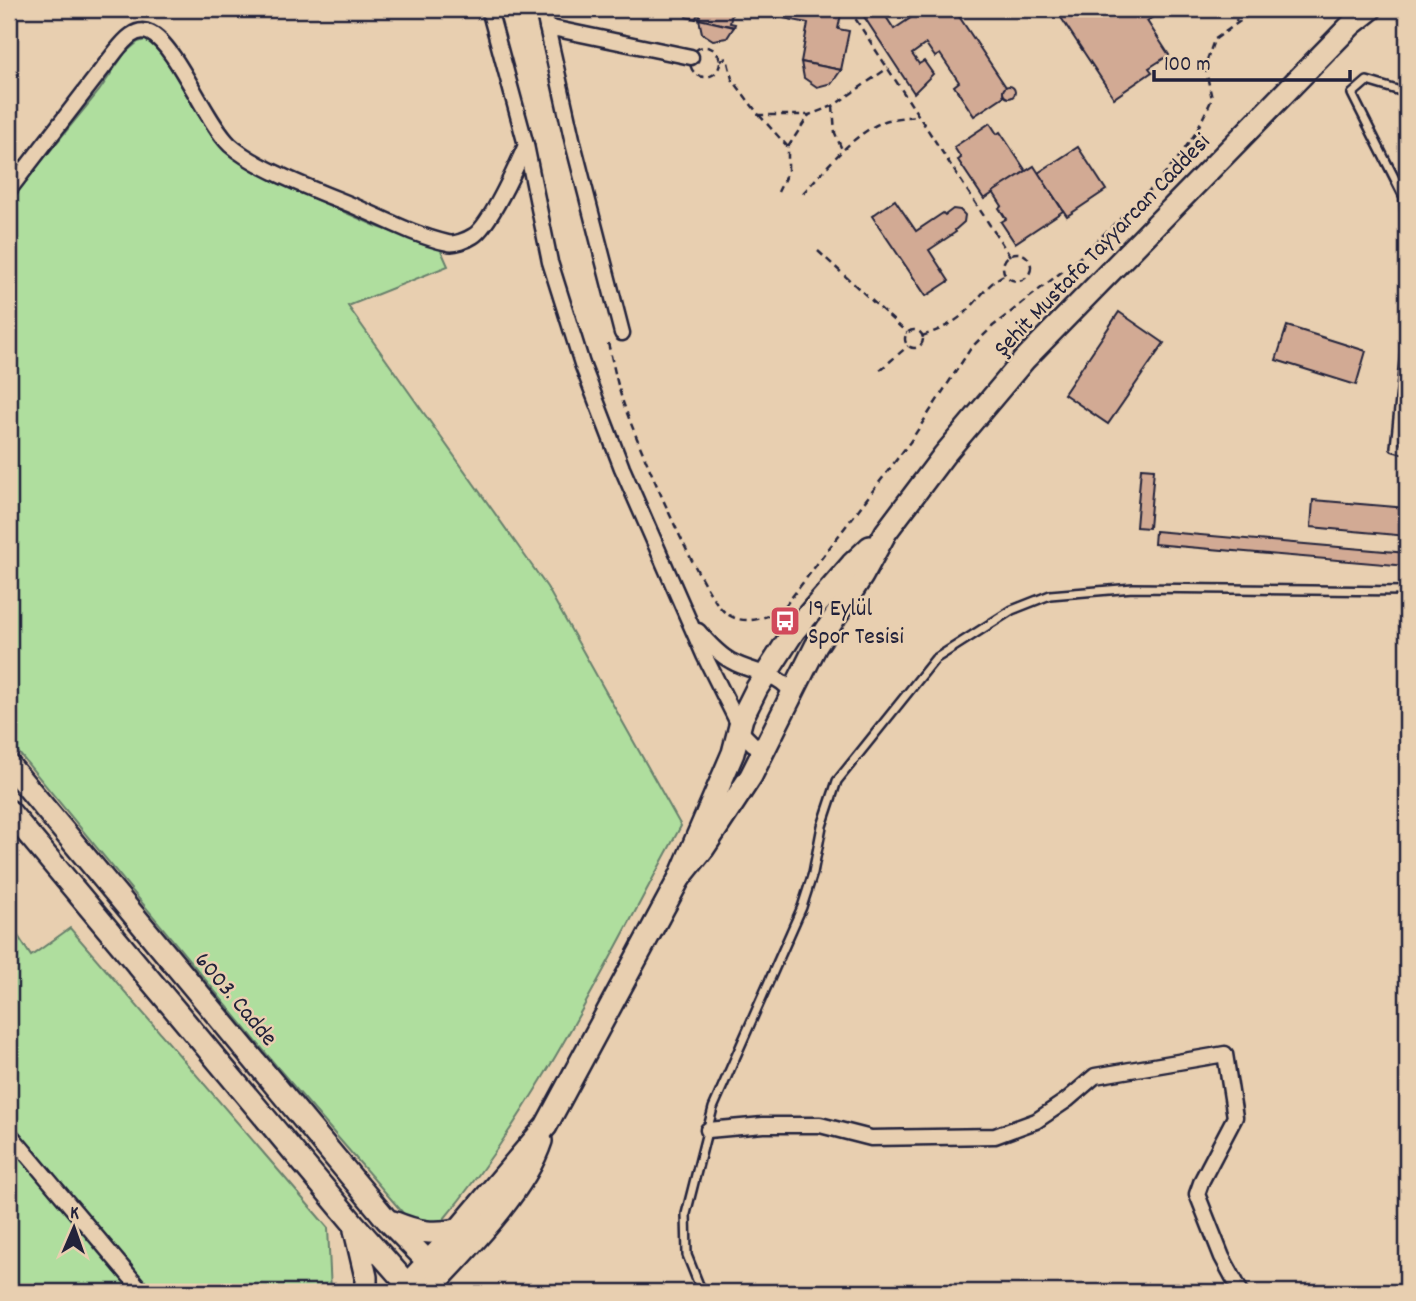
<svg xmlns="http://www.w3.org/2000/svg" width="1416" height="1301" viewBox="0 0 1416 1301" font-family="Dekko,sans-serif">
<rect width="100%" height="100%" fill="#e8cfb0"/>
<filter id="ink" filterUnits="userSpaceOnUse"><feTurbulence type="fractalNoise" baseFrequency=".0143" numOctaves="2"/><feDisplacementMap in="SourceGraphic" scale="14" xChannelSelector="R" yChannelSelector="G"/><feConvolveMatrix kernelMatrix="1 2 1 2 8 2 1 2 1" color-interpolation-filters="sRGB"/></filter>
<g filter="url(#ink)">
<g fill="#afde9e" stroke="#68806c" stroke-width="2">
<path d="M149 39 159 47 198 115 235 159 281 184 378 227 440 248 448 266 348 306 547 587 681 826C607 961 538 1108 439 1225L419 1224 403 1213 278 1068 9 741V201L99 91 125 53 138 42Z"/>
<polygon points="9,922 31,956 70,928 328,1228 331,1292 9,1292"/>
</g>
<g fill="#d2aa94" stroke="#22223b" stroke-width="2">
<polygon points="691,9 733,9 730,23 735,24 734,27 699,19 700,16 697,15 696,19 686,17 687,11 690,11"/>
<polygon points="738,9 842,9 838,29 849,31 841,70 801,62 808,23"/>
<polygon points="859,9 881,9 894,29 918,13 915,9 954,9 1006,87 1003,91 1004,96 974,116 954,86 959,82 940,54 935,57 926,44 912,54 919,64 924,61 933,74 914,93"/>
<polygon points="1048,9 1148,9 1153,17 1147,21 1169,55 1149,68 1152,72 1114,98 1058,13 1053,16"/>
<polygon points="699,19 734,27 727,38 713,40 702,33"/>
<polygon points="801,62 841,70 832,83 817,87 804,78"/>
<circle cx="1009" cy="92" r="6"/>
<polygon points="990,123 997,134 1000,132 1026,171 984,199 958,160 961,158 954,147"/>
<polygon points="1078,147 1106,190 1067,216 1038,173"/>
<polygon points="1034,166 1063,211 1015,243 1001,222 1006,219 999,208 1002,206 993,192"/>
<polygon points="895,200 916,231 943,213 945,215 953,209 960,210 965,215 964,222 955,230 956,232 929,250 949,281 926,296 872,216"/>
<polygon points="1119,312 1164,343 1108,424 1064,394"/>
<polygon points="1287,326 1366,351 1356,385 1276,360"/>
<polygon points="1141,468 1154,469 1149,528 1136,527"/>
<polygon points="1313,500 1407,508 1407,536 1311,527"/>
<polygon points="1155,531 1407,553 1407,566 1154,544"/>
</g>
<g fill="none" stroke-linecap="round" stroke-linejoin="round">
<g stroke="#22223b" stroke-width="12">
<g id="lane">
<polyline points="1407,93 1367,81 1352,94 1404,197 1407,243"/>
<polyline points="1407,332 1395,447 1407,450"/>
<polyline points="706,1292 699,1285 687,1255 686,1214 713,1108 802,907 813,873 822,826 837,781 935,659 1012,610 1050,595 1133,588 1407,591"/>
</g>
</g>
<g stroke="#22223b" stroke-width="19">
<g id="street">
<polyline points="489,9 526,145 550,262 582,364 622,468 704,655 744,735 753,744 765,751"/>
<polyline points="543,9 573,143 622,333"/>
<polyline points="547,27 691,57"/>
<path d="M9 190 116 51C124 41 136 26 150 33 176 45 205 121 230 145 257 169 320 192 354 206 384 219 416 236 448 243 454 245 467 240 473 236 490 226 517 165 526 145"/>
<path d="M698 631C708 642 718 654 731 661 753 674 779 671 793 695"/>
<polyline points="708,1130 763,1125 820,1125 871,1138 995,1136 1036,1121 1067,1100 1095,1076 1225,1054 1235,1117 1202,1180 1197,1194 1222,1257 1241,1292"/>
<polyline points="9,1133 143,1292"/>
</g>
</g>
<g stroke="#22223b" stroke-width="26">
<g id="secondary">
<polyline points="9,765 387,1220 442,1276"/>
<polyline points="9,811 354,1224 414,1292"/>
<polyline points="679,879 703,849 751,776 816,646 862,576 886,532 944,455 1024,360 1352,24 1371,9"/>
<path d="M393 1222C418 1232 431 1235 458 1230"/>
<polyline points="355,1230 366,1277 366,1292"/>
<polyline points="400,1292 458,1230 546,1126 679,879 733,753 742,718 757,688 794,631 852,564 870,547"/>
<path d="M427 1292C464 1252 524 1193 541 1141"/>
</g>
</g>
<g stroke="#22223b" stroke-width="2.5" stroke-dasharray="7 5" stroke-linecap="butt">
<polyline points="849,9 1010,256"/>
<polyline points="1229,9 1237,21"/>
<circle cx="705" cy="62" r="15"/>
<polyline points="720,60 727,58 732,79 759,115 809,115 833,106 888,68"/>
<polyline points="833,106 835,133 843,152"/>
<polyline points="759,115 788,147 788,171 778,192"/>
<polyline points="788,147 809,115"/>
<path d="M803 193C827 168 852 134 885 121 895 118 907 117 918 116"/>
<polyline points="818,251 907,333"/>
<circle cx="1017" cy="267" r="14"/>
<circle cx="914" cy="339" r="9"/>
<path d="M922 336C940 330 957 322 970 308 982 295 989 282 1006 274"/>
<path d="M608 343C613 363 617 385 624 405 636 439 702 598 727 614 745 626 764 618 782 610L910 442 971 348 993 326 1078 259 1153 187 1179 157 1195 134 1212 99 1205 66 1214 40 1257 9"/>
<polyline points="880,370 908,346"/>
</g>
<use href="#lane" stroke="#e8cfb0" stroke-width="7"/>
<use href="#street" stroke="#e8cfb0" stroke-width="14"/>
<use href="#secondary" stroke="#e8cfb0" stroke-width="21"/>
</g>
</g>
<defs>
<g id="bus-square" transform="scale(1.575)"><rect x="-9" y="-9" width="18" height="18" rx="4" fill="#d1495b" stroke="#e8cfb0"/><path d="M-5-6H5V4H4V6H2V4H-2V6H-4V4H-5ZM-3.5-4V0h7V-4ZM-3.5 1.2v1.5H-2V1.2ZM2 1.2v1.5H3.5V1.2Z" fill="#fff"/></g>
</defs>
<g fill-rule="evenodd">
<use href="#bus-square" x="785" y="621"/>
</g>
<g text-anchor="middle" stroke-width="5" stroke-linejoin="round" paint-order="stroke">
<g font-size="24" fill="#22223b" stroke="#e8cfb0">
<text transform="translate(1101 244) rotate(-46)" y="8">Şehit Mustafa Tayyarcan Caddesi</text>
<text transform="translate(237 998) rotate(50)" y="8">6003. Cadde</text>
</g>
<g font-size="24" fill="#22223b" stroke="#e8cfb0" text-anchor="start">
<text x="808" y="615">19 Eylül<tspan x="808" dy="28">Spor Tesisi</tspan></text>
</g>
</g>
<rect width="1416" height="1301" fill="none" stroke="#e8cfb0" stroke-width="35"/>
<rect x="18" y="18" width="1381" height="1266" fill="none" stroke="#22223b" stroke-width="2.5" filter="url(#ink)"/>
<g transform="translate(74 1228) rotate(2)" stroke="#e8cfb0" stroke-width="5" paint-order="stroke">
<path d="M0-5L12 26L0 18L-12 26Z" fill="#22223b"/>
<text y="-10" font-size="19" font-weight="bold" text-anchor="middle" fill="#22223b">K</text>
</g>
<path d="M1154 70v10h196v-10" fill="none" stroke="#22223b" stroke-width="3.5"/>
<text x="1164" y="70" font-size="21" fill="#22223b" stroke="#e8cfb0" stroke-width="5" paint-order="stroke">100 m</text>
</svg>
